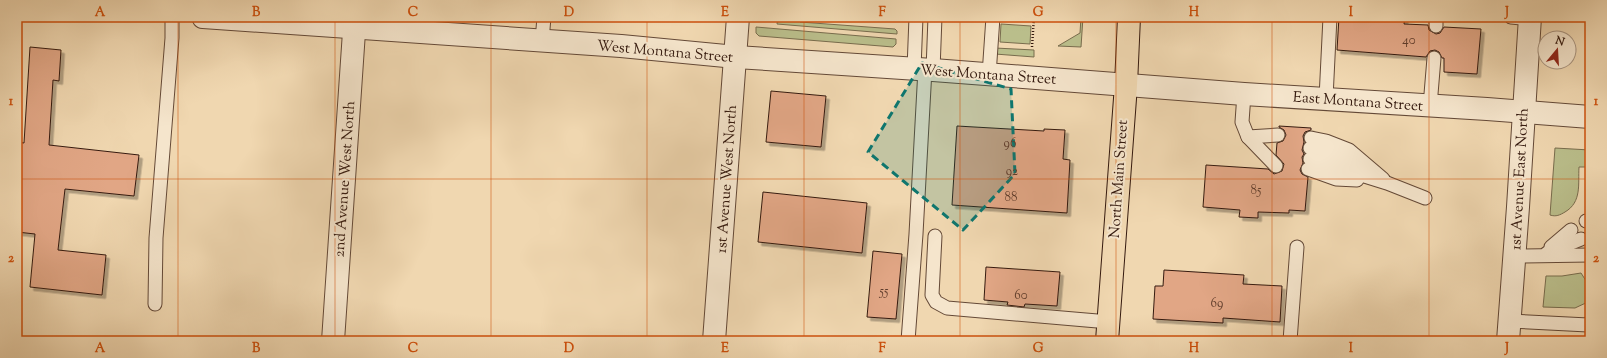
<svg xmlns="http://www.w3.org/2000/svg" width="1607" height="358" viewBox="0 0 1607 358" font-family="'Sorts Mill Goudy',serif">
<defs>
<filter id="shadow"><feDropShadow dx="3.5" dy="3.5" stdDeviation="0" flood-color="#0004"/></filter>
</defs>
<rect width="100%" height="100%" fill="#f0d7b0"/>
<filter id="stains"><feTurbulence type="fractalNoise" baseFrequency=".005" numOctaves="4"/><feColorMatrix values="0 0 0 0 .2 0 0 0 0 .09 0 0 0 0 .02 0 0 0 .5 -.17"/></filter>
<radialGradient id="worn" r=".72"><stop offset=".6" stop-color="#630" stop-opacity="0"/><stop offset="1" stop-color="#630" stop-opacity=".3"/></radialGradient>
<g fill="#babe8b" stroke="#786c4d">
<polygon points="778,17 800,18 800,22 895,29 897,31 897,34 777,24"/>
<polygon points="1081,17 1083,17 1081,47 1058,46 1080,33"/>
<polygon points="1001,24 1031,26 1030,44 1000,42"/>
<polygon points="756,27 896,39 896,44 893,47 759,36 756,33"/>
<polygon points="995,48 1034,50 1034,57 995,54"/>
<path d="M1555 148 1590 150V167H1579C1578 184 1582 202 1565 212 1560 215 1556 217 1550 215Z"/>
<polygon points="1581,273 1590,287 1590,301 1575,308 1543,307 1546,276 1562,276"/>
</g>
<g fill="#e1a685" stroke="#351a0f" filter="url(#shadow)">
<polygon points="1339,17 1405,17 1404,24 1428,25 1429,30 1436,34 1440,33 1444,27 1481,29 1477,74 1444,72 1444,58 1442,58 1439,52 1435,50 1430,51 1426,57 1337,50"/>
<polygon points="30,47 61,50 59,81 53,80 49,145 139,155 134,196 65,189 58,250 106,255 102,295 30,287 35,234 17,232 17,202 19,184 17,183 17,142 24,143"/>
<polygon points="771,91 826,96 821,147 766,142"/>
<polygon points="957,126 1044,131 1044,129 1065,130 1063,159 1070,160 1067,213 952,205"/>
<polygon points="1279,126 1311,128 1311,130 1305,132 1303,136 1304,142 1302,150 1304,154 1302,157 1303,163 1300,170 1302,174 1308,177 1305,211 1289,210 1289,213 1258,212 1258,218 1239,217 1240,210 1203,207 1206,165 1268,169 1274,174 1282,171 1284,164 1276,155 1277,143 1283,141 1286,135 1284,130 1279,127"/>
<polygon points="763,192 867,203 862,253 758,242"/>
<polygon points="873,251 902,254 896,319 867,317"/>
<polygon points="986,267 1060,272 1057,306 1025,304 1024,307 1007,305 1008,302 984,300"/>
<polygon points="1164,270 1244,275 1243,284 1282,286 1280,322 1223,318 1223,323 1153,319 1155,286 1163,286"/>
</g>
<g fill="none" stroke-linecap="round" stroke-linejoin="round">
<g stroke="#644937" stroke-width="15">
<g id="service">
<polyline points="1511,17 1530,19"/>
<polyline points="1436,26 1436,17"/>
<polyline points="542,41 544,17"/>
<polyline points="914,69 916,17"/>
<polyline points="933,70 935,17"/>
<polyline points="989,75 993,17"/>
<polyline points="1244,94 1242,122 1248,137 1276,166"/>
<polyline points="1326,98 1330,17"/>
<polyline points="1430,106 1434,58"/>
<polyline points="1248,137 1278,135"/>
<polyline points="1311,138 1326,141 1349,150 1383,179"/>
<polyline points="1310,148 1324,152 1360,169"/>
<polyline points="1310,159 1387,183 1425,198"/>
<polyline points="1308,169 1336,179 1357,180"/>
<polyline points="1586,221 1590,221"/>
<polyline points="935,236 932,295 936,302 947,308 1109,322"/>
<polyline points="1551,247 1571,230"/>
<polyline points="1547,253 1581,239"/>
<polyline points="1515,256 1590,255"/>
<polyline points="155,304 156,238 172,38 172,17"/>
<polyline points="1509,321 1588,325 1590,322"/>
<polyline points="908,341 916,234 925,69"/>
<polyline points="1290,341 1297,247"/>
</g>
</g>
<g stroke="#644937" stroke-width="24">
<g id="minor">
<polyline points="203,17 621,46 736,57 933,70 1244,94 1487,109 1590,117"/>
<polyline points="333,341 355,17"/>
<polyline points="714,341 738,17"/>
</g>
</g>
<g stroke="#644937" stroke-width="24">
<polyline id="tertiary" points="1508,341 1518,207 1530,17"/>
</g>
<g stroke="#351a0f" stroke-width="24">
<polyline id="primary" points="1107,341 1126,85 1129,17"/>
</g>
<polyline stroke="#351a0f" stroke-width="2.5" stroke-dasharray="1 2" stroke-linecap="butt" points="1032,47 1034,17"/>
<use href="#service" stroke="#f5e5cc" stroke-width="13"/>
<use href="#minor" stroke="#f5e5cc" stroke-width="22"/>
<use href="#tertiary" stroke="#f5e5cc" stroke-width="22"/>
<use href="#primary" stroke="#f0d7b0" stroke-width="22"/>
</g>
<path fill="#0f766e" fill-opacity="0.2" stroke="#0f766e" stroke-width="3" stroke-dasharray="8 5" stroke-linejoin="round" d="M922 63 1011 89 1015 174 963 230 868 152Z"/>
<path fill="none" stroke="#cd500c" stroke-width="1" stroke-opacity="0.55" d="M178 17V341M335 17V341M491 17V341M647 17V341M804 17V341M960 17V341M1116 17V341M1272 17V341M1429 17V341M17 179H1590"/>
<g text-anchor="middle" stroke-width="4" stroke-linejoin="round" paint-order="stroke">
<g font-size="13" fill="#603d2c">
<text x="1409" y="44">40</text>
<text x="1010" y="147">96</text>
<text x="1012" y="175">92</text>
<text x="1256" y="194">85</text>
<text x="1011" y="201">88</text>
<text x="884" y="295">55</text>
<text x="1021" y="299">60</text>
<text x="1217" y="307">69</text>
</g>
<g font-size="15" fill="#351a0f" stroke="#f5e5cc">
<text transform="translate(665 51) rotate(5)" y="5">West Montana Street</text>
<text transform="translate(988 74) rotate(4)" y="5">West Montana Street</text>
<text transform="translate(1358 101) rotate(4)" y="5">East Montana Street</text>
<text transform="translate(344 179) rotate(-86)" y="5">2nd Avenue West North</text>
<text transform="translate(726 179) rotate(-86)" y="5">1st Avenue West North</text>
<text transform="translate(1118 179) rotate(-86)" y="5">North Main Street</text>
<text transform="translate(1519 179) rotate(-87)" y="5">1st Avenue East North</text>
</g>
</g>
<rect width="1607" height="358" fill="none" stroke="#f0d7b0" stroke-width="44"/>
<g transform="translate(1557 50) rotate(18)"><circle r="19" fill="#f5e5cc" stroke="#a89480"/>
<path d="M0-3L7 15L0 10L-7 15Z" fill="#8f2418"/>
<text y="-6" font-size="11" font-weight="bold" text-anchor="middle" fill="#351a0f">N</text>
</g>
<rect x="22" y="22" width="1563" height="314" fill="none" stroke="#cd500c" stroke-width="1.5"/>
<g font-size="13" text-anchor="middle" font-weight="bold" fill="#cd500c">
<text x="100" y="16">A</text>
<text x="256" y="16">B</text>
<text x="413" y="16">C</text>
<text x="569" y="16">D</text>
<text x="725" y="16">E</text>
<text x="882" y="16">F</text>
<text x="1038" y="16">G</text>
<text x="1194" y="16">H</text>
<text x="1351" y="16">I</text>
<text x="1507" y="16">J</text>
<text x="11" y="105">1</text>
<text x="1596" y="105">1</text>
<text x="11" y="262">2</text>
<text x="1596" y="262">2</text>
<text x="100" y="352">A</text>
<text x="256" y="352">B</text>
<text x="413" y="352">C</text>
<text x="569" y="352">D</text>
<text x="725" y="352">E</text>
<text x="882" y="352">F</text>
<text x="1038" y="352">G</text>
<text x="1194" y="352">H</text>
<text x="1351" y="352">I</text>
<text x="1507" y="352">J</text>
</g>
<rect width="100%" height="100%" filter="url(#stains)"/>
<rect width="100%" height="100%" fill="url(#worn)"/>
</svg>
